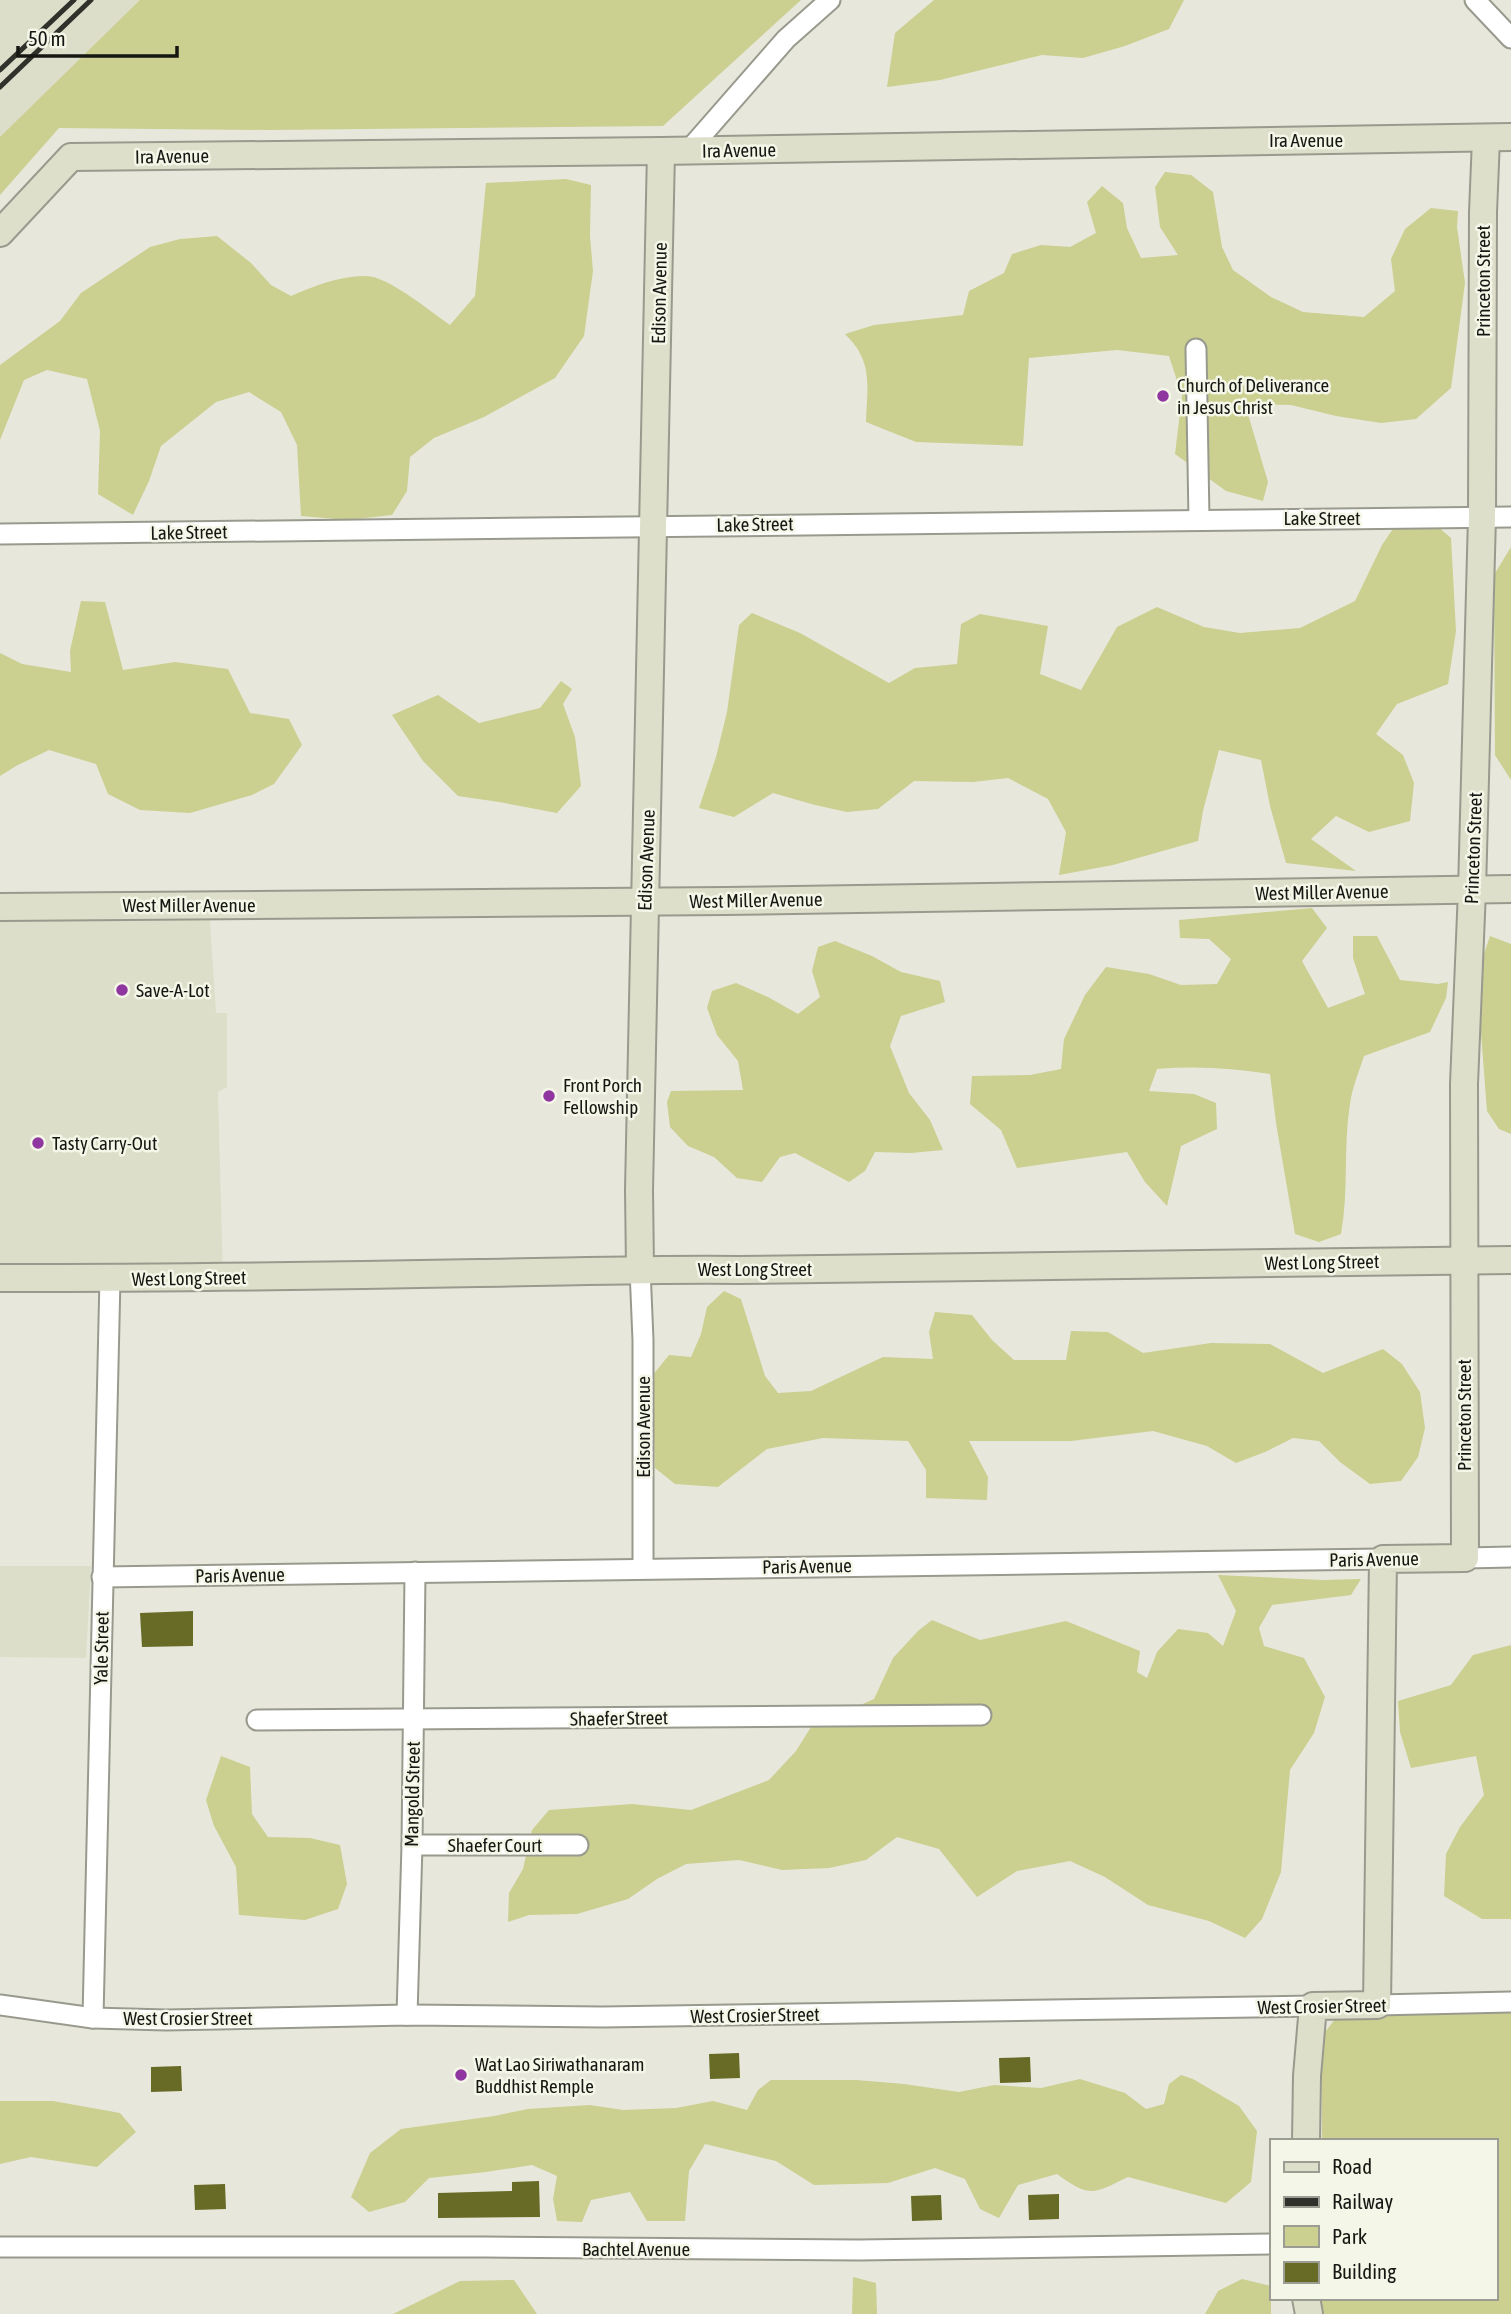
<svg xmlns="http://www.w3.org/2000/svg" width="1511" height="2314" viewBox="0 0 1511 2314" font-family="'Asap Condensed',sans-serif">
<rect width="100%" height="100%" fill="#e7e8db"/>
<g fill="#dcdec9">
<polygon points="0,0 155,0 0,141"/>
<polygon points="209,905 216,1013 227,1013 227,1087 218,1092 223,1277 0,1278 0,907"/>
<polygon points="0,1566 91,1566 86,1658 0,1657"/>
</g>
<g fill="#cbcf90">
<polygon points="140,0 801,0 663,126 268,130 59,128 0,195 0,137"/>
<polygon points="934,0 1184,0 1169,29 1125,46 1083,58 1042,55 940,80 887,87 895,33"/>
<path d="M1165 172 1191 175 1213 192 1222 247 1233 270 1271 297 1303 312 1364 317 1395 291 1391 259 1405 229 1431 208 1458 211 1457 227 1465 283 1451 388 1416 419 1381 423 1336 416 1291 405 1245 404 1268 482 1263 501 1226 491 1175 454 1182 396 1169 356 1117 350 1029 358 1023 446 916 442 866 422C867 386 874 362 845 334L874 325 963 315 969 291 1004 273 1012 254 1041 245 1070 247 1096 233 1087 202 1102 186 1123 203 1127 228 1141 258 1178 255 1160 227 1155 187Z"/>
<path d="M566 179 591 185 590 236 593 271 584 336 555 378 484 417 434 438 410 457 407 491 392 515 347 520 301 516 297 445 281 412 249 392 216 402 161 446 149 481 133 515 98 494 100 431 87 379 47 370 24 380 0 440V365L60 321 81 293 150 247 180 239 217 236 251 263 271 285 291 296C314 286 339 276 365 276 387 275 431 312 450 325L475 296 486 183Z"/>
<polygon points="1401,517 1438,527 1451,538 1456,631 1448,684 1397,704 1376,734 1403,755 1414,783 1410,821 1369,832 1336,816 1311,839 1356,871 1286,863 1270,806 1261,760 1219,750 1203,811 1198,841 1113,865 1059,875 1066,832 1048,799 1008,778 973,782 914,781 878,809 847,812 815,805 773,793 734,817 699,808 716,757 727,712 739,625 752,613 800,633 889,683 915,668 957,664 961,624 980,614 1048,626 1040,674 1081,690 1117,627 1157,607 1204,627 1240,633 1300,628 1355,601 1382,545"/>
<polygon points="1511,547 1511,780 1495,755 1494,575"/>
<polygon points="81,601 105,602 123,670 175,662 228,669 250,713 289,719 302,745 274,784 252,795 190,813 140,810 108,794 96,764 49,750 16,766 0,776 0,653 22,664 71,672 70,651"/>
<polygon points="561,681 572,689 563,704 575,737 581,786 557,813 499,802 458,796 423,761 392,715 438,695 479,723 540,708"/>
<path d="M1312 908 1327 928 1302 961 1328 1008 1365 994 1353 958V936H1377L1400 980 1438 984 1448 982 1446 998 1430 1032 1364 1056C1359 1072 1352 1088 1350 1104 1343 1147 1349 1190 1341 1234L1319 1242 1295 1234 1276 1123 1270 1074C1232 1068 1195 1066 1157 1069L1149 1091 1194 1094 1216 1103 1217 1129 1181 1146 1167 1206 1145 1182 1127 1152 1017 1168 1001 1130 970 1104 972 1076 1030 1075 1061 1069 1064 1039 1085 995 1106 967 1149 974 1181 985 1217 984 1231 959 1209 939 1180 938 1179 920Z"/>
<polygon points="1490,936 1511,944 1511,1134 1499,1129 1487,1111 1480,1020 1482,960"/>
<polygon points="835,941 872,956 901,972 940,981 945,1002 901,1016 890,1046 909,1093 930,1120 943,1150 911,1153 875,1152 865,1171 849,1182 795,1153 780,1157 762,1182 737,1178 714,1157 688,1146 670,1127 667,1102 671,1091 743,1090 738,1061 717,1035 707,1008 712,991 736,983 768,997 798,1014 820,997 812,971 818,947"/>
<polygon points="724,1291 741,1299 765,1376 778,1393 811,1391 883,1357 933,1359 929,1332 935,1312 972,1315 992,1340 1014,1360 1066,1360 1071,1331 1108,1332 1143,1353 1211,1343 1270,1344 1323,1373 1383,1349 1402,1364 1420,1392 1425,1428 1418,1457 1401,1481 1370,1484 1340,1462 1319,1441 1293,1438 1265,1452 1236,1463 1207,1446 1153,1431 1071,1441 969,1441 988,1477 987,1500 926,1498 926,1470 908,1441 823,1438 767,1449 718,1487 675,1484 655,1468 652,1376 669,1355 691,1357 701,1334 707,1307"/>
<polygon points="1218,1575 1323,1580 1361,1579 1351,1595 1272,1605 1259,1628 1264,1646 1304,1658 1325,1697 1314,1733 1290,1770 1281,1872 1262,1919 1245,1938 1209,1921 1148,1905 1105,1877 1070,1861 1017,1871 977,1897 939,1849 897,1837 866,1860 829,1868 782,1870 739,1860 686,1864 657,1879 628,1899 577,1914 529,1915 508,1922 509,1893 523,1869 532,1830 549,1810 632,1804 691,1810 769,1780 796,1751 811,1727 874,1699 893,1658 918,1631 932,1620 980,1640 1066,1621 1140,1651 1137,1672 1147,1678 1157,1652 1178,1629 1208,1633 1223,1646 1236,1611"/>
<polygon points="1511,1645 1511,1919 1482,1919 1444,1896 1446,1854 1460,1827 1484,1795 1476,1756 1411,1768 1400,1732 1398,1701 1451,1685 1473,1655"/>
<polygon points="221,1756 250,1767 252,1814 268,1837 310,1838 340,1845 347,1884 338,1909 305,1920 239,1915 236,1867 214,1826 206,1800"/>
<polygon points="1511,2010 1511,2314 1323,2314 1319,2298 1495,2298 1495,2141 1322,2141 1322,2036 1339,2014"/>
<path d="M1181 2075 1193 2079 1239 2106 1257 2131 1251 2182 1226 2203 1128 2177C1093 2194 1090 2198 1057 2174L1018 2185 999 2218 980 2209 965 2179 935 2168 888 2183 814 2185 776 2161 705 2144 689 2171 685 2221H647L630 2192 591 2200 582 2222 557 2221 553 2199 557 2176 532 2165 486 2172 429 2178 405 2202 369 2212 351 2197 370 2153 401 2129 494 2116 528 2109 590 2105 623 2110 676 2108 713 2101 747 2110 758 2090 771 2080H856L904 2084 959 2092 994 2085 1041 2088 1080 2079 1125 2093 1146 2109 1164 2104 1169 2084Z"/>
<polygon points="0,2101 53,2101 120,2113 136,2132 97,2167 31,2157 0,2164"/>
<polygon points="853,2277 876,2283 877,2314 852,2314"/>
<polygon points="1242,2279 1271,2286 1271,2314 1205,2314 1218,2291"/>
<polygon points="514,2280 537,2314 393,2314 460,2281"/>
</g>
<g fill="#686b26">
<polygon points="193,1611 193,1646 142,1647 140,1613"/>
<polygon points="739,2053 740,2078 710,2079 709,2054"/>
<polygon points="1030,2057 1031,2082 1000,2083 999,2058"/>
<polygon points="181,2066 182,2091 151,2092 151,2067"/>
<polygon points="539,2181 540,2217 438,2218 438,2193 512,2191 512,2182"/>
<polygon points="225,2184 226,2209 195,2210 194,2185"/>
<polygon points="1059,2194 1059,2219 1029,2220 1028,2195"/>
<polygon points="941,2195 942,2220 912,2221 911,2196"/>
</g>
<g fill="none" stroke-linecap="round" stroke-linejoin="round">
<g stroke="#999a8e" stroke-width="23">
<g id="street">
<polyline points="1475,0 1511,38"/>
<polyline points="688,151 786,39 830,0"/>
<polyline points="1196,349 1199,519"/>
<polyline points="0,534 1511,517"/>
<polyline points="640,1269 643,1340 643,1568"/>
<polyline points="1465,1558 1511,1557"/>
<polyline points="102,1577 1383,1559"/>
<polyline points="257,1720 981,1715"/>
<polyline points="412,1845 578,1845"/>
<polyline points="0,2005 93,2018 166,2020 407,2015 603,2017 1313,2006"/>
<polyline points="1377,2005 1511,2002"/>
<polyline points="407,2015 412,1845 415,1572"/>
<polyline points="93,2018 110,1278"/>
<polyline points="0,2247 484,2247 859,2250 1271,2244"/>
</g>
</g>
<g stroke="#999a8e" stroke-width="30">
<g id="secondary">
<polyline points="0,233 71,157 661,151 1511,137"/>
<polyline points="0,907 725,901 1511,889"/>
<polyline points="640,1269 639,1190 661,151"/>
<path d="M0 1278C159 1278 319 1276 478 1273 565 1272 651 1269 738 1270L1511 1260"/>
<polyline points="1306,2141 1307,2076 1313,2006 1377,2005 1383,1559 1465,1558 1464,1084 1472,890 1482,517 1483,212 1486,139"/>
<polyline points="1306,2298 1309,2314"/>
</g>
</g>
<use href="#street" stroke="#fff" stroke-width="19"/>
<use href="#secondary" stroke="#dedfca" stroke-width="26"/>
<g stroke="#30312b" stroke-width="5">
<polyline points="0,70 74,0"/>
<polyline points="0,87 91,0"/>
</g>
</g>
<g fill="#9036a1" stroke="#f4f6e8" stroke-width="2.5">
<circle cx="1163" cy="396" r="7"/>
<circle cx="122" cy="990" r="7"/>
<circle cx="549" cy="1096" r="7"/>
<circle cx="38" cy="1143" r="7"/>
<circle cx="461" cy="2075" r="7"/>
</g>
<g text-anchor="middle" stroke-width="5" stroke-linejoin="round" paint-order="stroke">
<g font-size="19" fill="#161712" stroke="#f4f6e8">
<text x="1306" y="147">Ira Avenue</text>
<text transform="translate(739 150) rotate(-1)" y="7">Ira Avenue</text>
<text transform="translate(172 156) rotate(-1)" y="7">Ira Avenue</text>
<text transform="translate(1483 281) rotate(-90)" y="7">Princeton Street</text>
<text transform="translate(659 293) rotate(-89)" y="7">Edison Avenue</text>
<text x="1322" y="525">Lake Street</text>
<text transform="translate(755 524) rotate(-1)" y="7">Lake Street</text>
<text transform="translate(189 532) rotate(-1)" y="7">Lake Street</text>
<text transform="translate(1473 848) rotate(-88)" y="7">Princeton Street</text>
<text transform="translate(646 860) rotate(-88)" y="7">Edison Avenue</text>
<text transform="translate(1322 892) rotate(-1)" y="7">West Miller Avenue</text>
<text transform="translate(756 900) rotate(-1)" y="7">West Miller Avenue</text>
<text x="189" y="912">West Miller Avenue</text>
<text transform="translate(1322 1262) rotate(-1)" y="7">West Long Street</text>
<text x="755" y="1276">West Long Street</text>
<text transform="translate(189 1278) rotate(-1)" y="7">West Long Street</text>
<text transform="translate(1464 1415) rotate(-90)" y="7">Princeton Street</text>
<text transform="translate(643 1427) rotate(-90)" y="7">Edison Avenue</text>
<text transform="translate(1374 1559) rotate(-1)" y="7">Paris Avenue</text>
<text transform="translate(807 1566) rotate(-1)" y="7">Paris Avenue</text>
<text transform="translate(240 1575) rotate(-1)" y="7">Paris Avenue</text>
<text transform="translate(101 1648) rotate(-89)" y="7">Yale Street</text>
<text transform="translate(619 1718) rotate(-1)" y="7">Shaefer Street</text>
<text transform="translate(412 1794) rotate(-89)" y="7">Mangold Street</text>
<text x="495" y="1852">Shaefer Court</text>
<text transform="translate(1322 2006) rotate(-1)" y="7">West Crosier Street</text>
<text transform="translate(755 2015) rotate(-1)" y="7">West Crosier Street</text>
<text x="188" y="2025">West Crosier Street</text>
<text x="636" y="2256">Bachtel Avenue</text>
</g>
<g font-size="19" fill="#161712" stroke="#f4f6e8" text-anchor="start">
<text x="1177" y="392">Church of Deliverance<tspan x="1177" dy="22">in Jesus Christ</tspan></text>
<text x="136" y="997">Save-A-Lot</text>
<text x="563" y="1092">Front Porch<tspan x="563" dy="22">Fellowship</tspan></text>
<text x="52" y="1150">Tasty Carry-Out</text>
<text x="475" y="2071">Wat Lao Siriwathanaram<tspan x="475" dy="22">Buddhist Remple</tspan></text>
</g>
</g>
<rect x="1270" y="2139" width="228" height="161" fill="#f4f6e8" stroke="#9b9d92" stroke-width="2"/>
<rect x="1284" y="2162" width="35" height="10" fill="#dedfca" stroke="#9b9d92" stroke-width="2"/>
<text x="1332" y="2174" font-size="21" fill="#161712">Road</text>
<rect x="1284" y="2197" width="35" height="10" fill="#30312b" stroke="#9b9d92" stroke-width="2"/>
<text x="1332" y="2209" font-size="21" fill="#161712">Railway</text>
<rect x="1284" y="2226" width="35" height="21" fill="#cbcf90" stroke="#9b9d92" stroke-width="2"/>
<text x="1332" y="2244" font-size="21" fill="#161712">Park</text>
<rect x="1284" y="2262" width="35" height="21" fill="#686b26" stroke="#9b9d92" stroke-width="2"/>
<text x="1332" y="2279" font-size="21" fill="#161712">Building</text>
<path d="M18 46v10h159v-10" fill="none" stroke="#161712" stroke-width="3.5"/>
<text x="28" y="46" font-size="21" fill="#161712" stroke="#f4f6e8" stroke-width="5" paint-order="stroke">50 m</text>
</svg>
